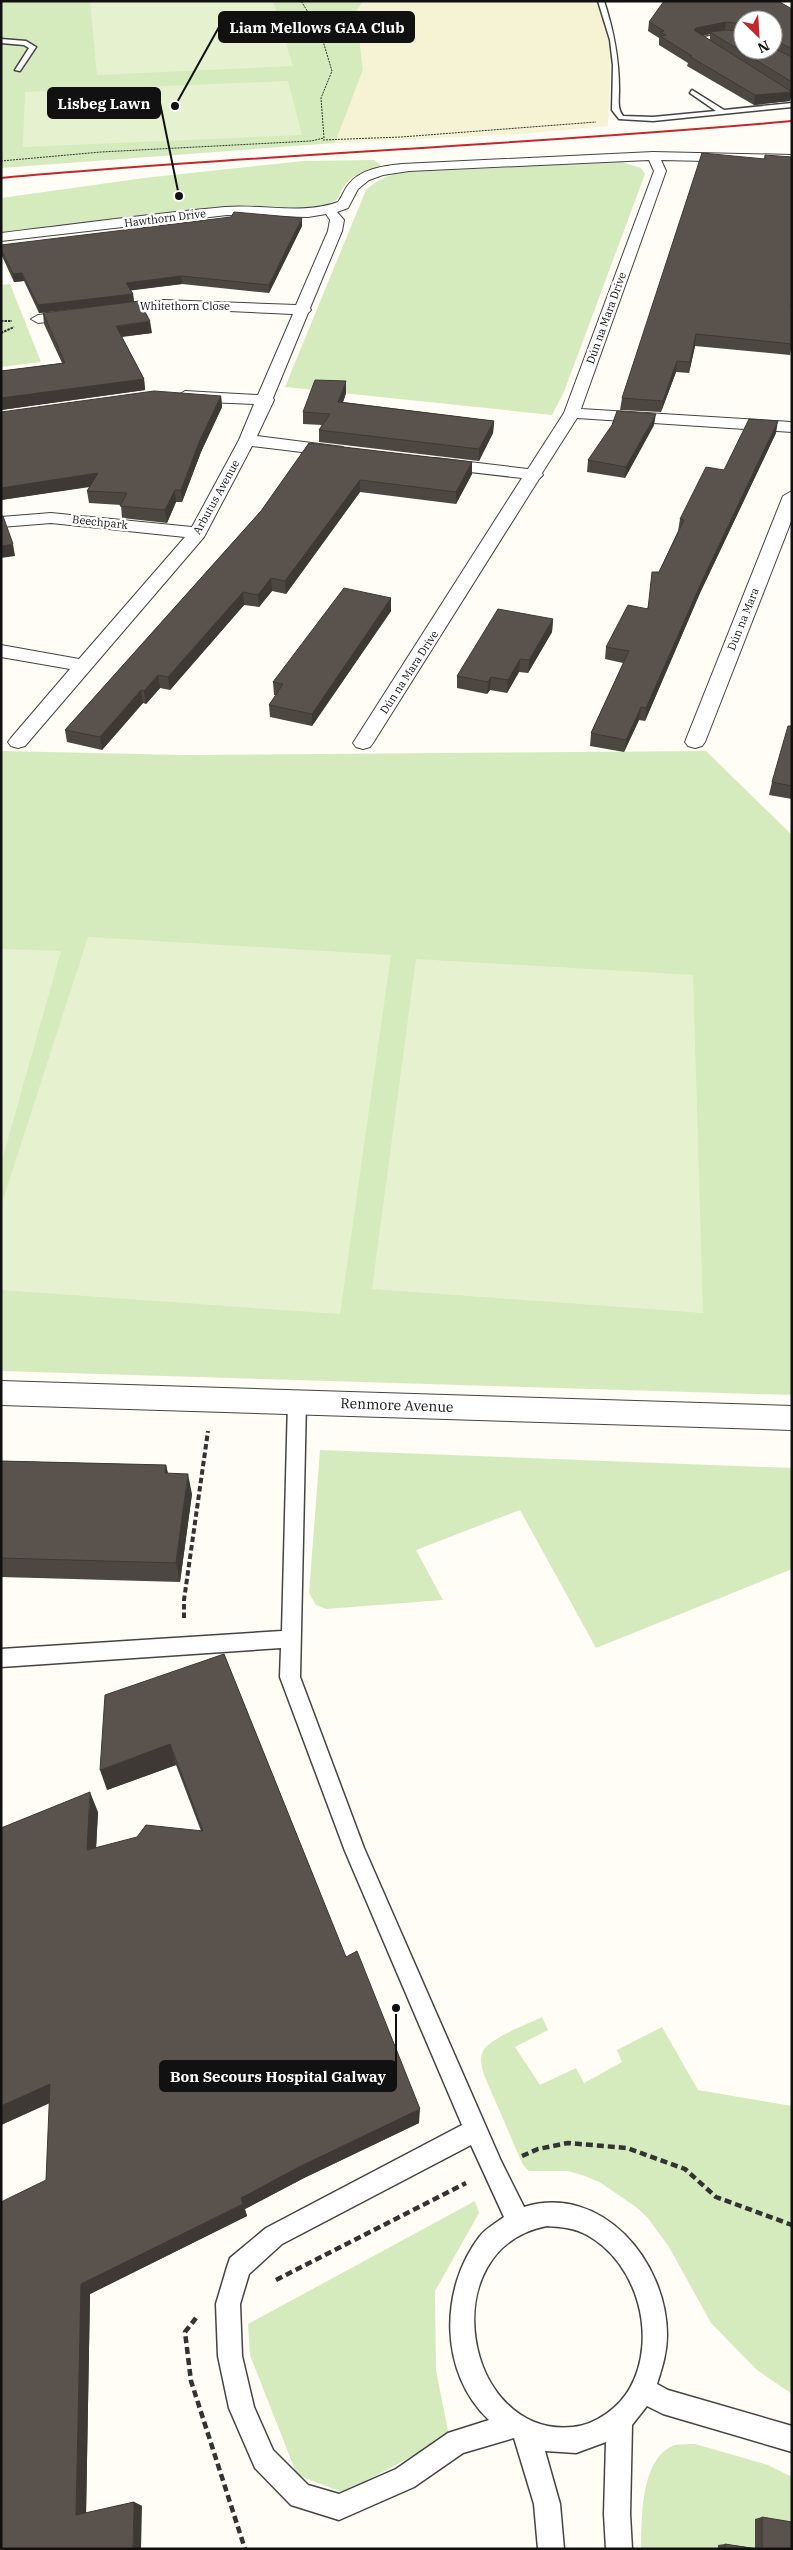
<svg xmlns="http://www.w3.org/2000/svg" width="793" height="2550" viewBox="0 0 793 2550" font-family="'IBM Plex Serif',serif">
<rect width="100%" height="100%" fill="#fffdf5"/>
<polygon fill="#f6f3d4" points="363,1 597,1 611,52 608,126 520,134 335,143 363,70 360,44 351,20"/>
<g fill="#d5ebbd">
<polygon points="1,1 363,1 351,20 360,44 363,70 335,143 1,168"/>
<path d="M374 160 382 166C358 174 347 175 337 200L319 208 301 210 226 207 1 233V198L144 178 304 161Z"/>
<path d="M622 162 641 168 645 174 564 392 552 415 285 387 366 190C378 179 390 174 407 172Z"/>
<polygon points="10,284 41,362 1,367 1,285"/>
<polygon points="1,751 185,755 706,751 792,835 792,1395 1,1371"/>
<polygon points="320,1450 792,1468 792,1569 596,1648 520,1510 416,1550 443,1600 326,1609 316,1605 309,1593"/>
<path d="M542 2017 548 2030 515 2047 540 2085 576 2068 584 2083 622 2062 617 2050 662 2027 698 2090 792 2106V2394L757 2370 711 2323 669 2247 648 2218 636 2207 601 2183 585 2176 568 2171H529L523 2165 484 2075C482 2067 479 2059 483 2051 490 2038 528 2024 542 2017Z"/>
<polygon points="475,2201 479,2213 435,2291 436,2370 449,2436 344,2493 297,2475 250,2355 248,2324"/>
<path d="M695 2444 768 2465 792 2477V2549H641C642 2519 640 2457 675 2445 681 2444 689 2444 695 2444Z"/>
</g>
<g fill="#e6f2cf">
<polygon points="90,1 273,1 293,66 97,75"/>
<polygon points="288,81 302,135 23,147 25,92"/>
<polygon points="88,937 391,955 340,1314 1,1290 1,1206"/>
<polygon points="1,949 61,951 1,1164"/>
<polygon points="416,959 693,975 703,1313 372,1289"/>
</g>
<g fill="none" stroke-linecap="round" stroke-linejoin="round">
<g stroke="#444" stroke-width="3">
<g id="service">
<path d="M598 1H604C614 32 619 58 619 90 619 100 617 108 623 116L653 117 716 111 690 93 692 90 724 110 792 103V107L653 121 619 119 612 110 613 65 610 40Z"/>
<polygon points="725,33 743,35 743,39 725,37 704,40 712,46 709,48 695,39"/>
<polygon points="1,39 26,41 36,47 20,71 15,70 29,48 24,45 1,43"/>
<path d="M297 1394 303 1396 306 1401 300 1677 364 1848 501 2161 524 2207C602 2183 667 2262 667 2335 667 2353 662 2368 657 2384L668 2390 792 2426V2452L663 2414 647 2406 632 2425 630 2514 632 2549H606L604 2514 606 2442 576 2453 545 2451 560 2504 564 2549H538L534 2504 514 2438 463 2453 414 2487 339 2520 291 2505 255 2468 229 2408 218 2356 216 2304 227 2267 230 2258 266 2228 462 2125 345 1851 280 1677 281 1648 1 1667V1649L282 1631 288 1401 291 1396ZM471 2145 504 2217C496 2223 485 2229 480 2236 439 2289 439 2373 489 2420L448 2433 396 2469 339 2494 308 2485 273 2450 254 2407 242 2356 240 2304 249 2274 282 2244ZM547 2226C561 2227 575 2228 587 2235 638 2263 658 2338 630 2388 619 2408 595 2425 573 2427 464 2438 431 2248 547 2226Z"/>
</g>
</g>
<g stroke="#444" stroke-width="2">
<g id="minor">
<path d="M653 152 792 155V163L661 160 666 171 581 409 792 422V432L577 418 542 473 543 475 539 479 373 743 370 747 363 749 356 747 353 743 522 478 435 468 427 463 435 458 528 469 564 413 654 171 649 160 409 171 383 175 369 180 358 189 348 208 337 212 344 220 342 231 310 308 311 310 308 313 273 398 274 400 257 436 343 447 351 452 343 457 252 446 204 537 25 746 18 748 11 746 8 742 11 738 70 669 1 657V645L79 659 185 537 51 523 1 527V517L51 513 192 527 239 440 254 404 185 401 177 396 185 391 258 395 293 314 164 308 38 323 31 319 38 315 164 300 296 305 328 231 330 220 326 214 308 217 227 215 1 241V233C76 224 150 214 225 207 263 204 302 215 338 202 342 197 344 190 348 185 360 169 383 166 402 164Z"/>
<polygon points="792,491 792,519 705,742 702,746 695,748 688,746 685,742 783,496"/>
<polygon points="1,1381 792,1406 792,1430 1,1405"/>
</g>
</g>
<g stroke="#333" stroke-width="1" stroke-dasharray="2 1" stroke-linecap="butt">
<polyline points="323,140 401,137 596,122"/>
<polyline points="1,161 101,152 311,141 324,138 321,98 332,71 320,31 301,1"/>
</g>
<g stroke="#333" stroke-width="2" stroke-dasharray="2.5 1" stroke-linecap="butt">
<polyline points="1,321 12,321"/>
<polyline points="1,333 14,327"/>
</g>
<polyline stroke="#333" stroke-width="4" stroke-dasharray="5.5 3" stroke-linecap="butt" points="184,1618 184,1600 208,1431"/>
<g stroke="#333" stroke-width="4.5" stroke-dasharray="7 4" stroke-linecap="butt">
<polyline points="522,2156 538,2149 568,2143 627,2148 685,2169 716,2197 792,2225"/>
<polyline points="276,2280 466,2183"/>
<polyline points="196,2318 185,2332 191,2381 245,2549"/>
</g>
<use href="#service" fill="#fff" fill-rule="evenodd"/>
<use href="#minor" fill="#fff" fill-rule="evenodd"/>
<path stroke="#c4262e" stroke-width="2" d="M1 178C264 154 529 145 792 121"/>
</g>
<g fill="#4d4742" fill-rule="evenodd">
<path d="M792 9V93L790 101 754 105 687 66 688 63 659 45V38L648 31 649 22ZM743 20H773V50H743ZM710 34V40L703 36Z"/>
<polygon points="765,155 790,309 792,344 790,355 695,346 689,373 676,372 661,412 620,410 622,398 764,159"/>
<polygon points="302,226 269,293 182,284 131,290 133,294 134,302 39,313 24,281 14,282 1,254 1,245"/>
<polygon points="43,313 152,333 122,337 144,379 145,390 1,410 1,371 62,363 44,324"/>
<polygon points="346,393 343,402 494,421 493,433 479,461 319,442 319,430 322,425 303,424 303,412"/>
<polygon points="221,396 222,407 201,452 182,502 176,502 167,523 122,518 121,505 89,503 87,491 90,487 1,500 1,412"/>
<polygon points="654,425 625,478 587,472 588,460"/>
<polygon points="776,433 700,593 645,721 639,720 624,752 590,746 591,733 623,663 605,659 606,647 647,609 659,572 678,531 680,519 724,470"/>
<polygon points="309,443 472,462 472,474 456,504 360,492 286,594 272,591 259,607 244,605 170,690 160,688 146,704 143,703 102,750 67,742 65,730 261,511"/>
<polygon points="391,598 391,611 312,726 270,717 269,705 276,695 274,695 273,682"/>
<polygon points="553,619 552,632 528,673 519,672 507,693 490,690 487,694 457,688 457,676"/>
<polygon points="792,726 792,799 769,795 772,782"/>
<polygon points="1,1461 166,1465 168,1473 192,1494 180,1582 1,1577"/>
<polygon points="224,1654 346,1957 419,2123 304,2178 245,2209 247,2216 90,2294 86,2513 134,2502 142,2506 1,2549 46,2180 50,2103 1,2125 1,1828 98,1812 96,1848 201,1831 176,1765 107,1790"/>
<polygon points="762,2517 792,2549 718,2549 718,2545 725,2544 755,2548 755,2519"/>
</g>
<g fill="#3f3936">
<polygon points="726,22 725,31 710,32 710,34 695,37 694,30 696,28"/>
<polygon points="792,92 790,101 754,105 755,95"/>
<polygon points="302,218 302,226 269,293 269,285"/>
<polygon points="22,273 24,281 14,282 13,274"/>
<polygon points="181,276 182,284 127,291 126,283"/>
<polygon points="133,294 134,302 39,313 38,305"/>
<polygon points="150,321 152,333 118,337 116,326"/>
<polygon points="696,334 695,346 689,373 690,362"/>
<polygon points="677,361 676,372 661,412 663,401"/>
<polygon points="144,379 145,390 1,410 1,398"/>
<polygon points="346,381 346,393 339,414 338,402"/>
<polygon points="221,396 222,407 201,452 182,502 181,490 200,440"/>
<polygon points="656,414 654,425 625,478 626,467"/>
<polygon points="494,421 493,433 479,461 479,449"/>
<polygon points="778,421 776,433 700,593 645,721 646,708 702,581"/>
<polygon points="472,462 472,474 456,504 456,492"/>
<polygon points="98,473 99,485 1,500 1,488"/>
<polygon points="360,480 360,492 286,594 285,581"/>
<polygon points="175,490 176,502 167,523 165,510"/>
<polygon points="13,544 15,556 1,558 1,546"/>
<polygon points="271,578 272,591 259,607 258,595"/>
<polygon points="243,592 244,605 170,690 168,677"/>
<polygon points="391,598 391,611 312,726 312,714"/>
<polygon points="553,619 552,632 528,673 529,660"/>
<polygon points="520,659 519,672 507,693 508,680"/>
<polygon points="158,675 160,688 146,704 144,691"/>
<polygon points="491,677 490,690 487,694 488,682"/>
<polygon points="141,690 143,703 102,750 100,737"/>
<polygon points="641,707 639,720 624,752 626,740"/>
<polygon points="166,1465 170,1485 165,1473"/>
<polygon points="188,1474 192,1494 180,1582 176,1563"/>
<polygon points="170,1744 176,1765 107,1790 100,1770"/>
<polygon points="90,1792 98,1812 95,1869 87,1850"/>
<polygon points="50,2084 60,2098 1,2125 1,2106"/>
<polygon points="420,2109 419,2123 304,2178 245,2209 241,2198 301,2166"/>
<polygon points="243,2204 247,2216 90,2294 86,2518 76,2515 81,2284"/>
<polygon points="134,2502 142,2506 141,2549 133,2549"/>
</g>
<g fill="#5a524d" stroke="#3f3936">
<polygon points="664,1 778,1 792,9 792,49 773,39 773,20 743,20 743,24 726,22 696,28 694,30 792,92 755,95 689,56 692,56 660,36 666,35 660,32 664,31 649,22"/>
<polygon points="726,30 743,31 743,50 773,50 773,48 792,57 792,82 710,32"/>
<polygon points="702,153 765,159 765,155 792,157 792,300 790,309 792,310 792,344 696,334 690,362 677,361 663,401 622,398"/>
<polygon points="234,212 302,218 269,285 181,276 126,283 133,294 38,305 22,273 13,274 1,249 1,245 231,217"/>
<polygon points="139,301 150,321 116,326 144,379 1,398 1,371 65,363 43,313"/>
<polygon points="315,380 346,381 338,402 494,421 479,449 319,430 330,414 303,412"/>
<polygon points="154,391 221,396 200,440 181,490 175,490 165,510 120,506 127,493 87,491 98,473 1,488 1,412"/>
<polygon points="617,411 656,414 626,467 588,460 612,425"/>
<polygon points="749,419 778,421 702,581 646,708 641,707 626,740 591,733 629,651 606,647 628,605 648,609 652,572 659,572 684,520 680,519 706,467 724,470"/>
<polygon points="309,443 472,462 456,492 360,480 285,581 271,578 258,595 243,592 168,677 158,675 144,691 141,690 100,737 65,730 261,511"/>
<polygon points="1,516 3,516 13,544 1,546"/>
<polygon points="344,588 391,598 312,714 269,705 283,684 273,682"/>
<polygon points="498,609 553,619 529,660 520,659 508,680 491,677 488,682 457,676"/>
<polygon points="788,726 792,726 792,786 772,782"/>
<polygon points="1,1461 166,1465 165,1473 188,1474 176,1563 1,1558"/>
<polygon points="224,1654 346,1957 357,1951 420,2109 301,2166 241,2198 243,2204 81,2284 76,2515 134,2502 133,2549 1,2549 1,2202 46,2180 50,2084 1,2106 1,1828 90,1792 87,1850 137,1837 146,1825 203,1831 170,1744 100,1770 105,1695"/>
<polygon points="762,2517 792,2522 792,2549 762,2549"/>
<polygon points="725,2544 756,2549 725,2549"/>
</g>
<g text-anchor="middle" stroke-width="5" stroke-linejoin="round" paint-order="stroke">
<g font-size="11" fill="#111" stroke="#fff">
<text transform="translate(165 218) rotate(-7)" y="4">Hawthorn Drive</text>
<text x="185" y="310">Whitethorn Close</text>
<text transform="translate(606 318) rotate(-70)" y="4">Dún na Mara Drive</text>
<text transform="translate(216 497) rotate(-61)" y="4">Arbutus Avenue</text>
<text transform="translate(100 522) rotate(6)" y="4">Beechpark</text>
<text transform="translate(743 619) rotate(-68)" y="4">Dún na Mara</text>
<text transform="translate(409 672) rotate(-57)" y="4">Dún na Mara Drive</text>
</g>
<g font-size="14" fill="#111" stroke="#fff">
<text transform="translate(397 1405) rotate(2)" y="5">Renmore Avenue</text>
</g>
</g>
<path fill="none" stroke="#111" stroke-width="2" d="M175 106L219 27M179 196L160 103M396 2008L396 2076"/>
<g fill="#111" stroke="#fff" stroke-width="2">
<circle cx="175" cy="106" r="5"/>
<circle cx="179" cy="196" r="5"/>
<circle cx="396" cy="2008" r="5"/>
</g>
<g fill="#111" stroke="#111" stroke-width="2">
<rect x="219" y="12" width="195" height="30" rx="5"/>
<rect x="48" y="88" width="112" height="30" rx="5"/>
<rect x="160" y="2061" width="236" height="30" rx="5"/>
</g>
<g font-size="15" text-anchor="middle" font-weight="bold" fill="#fff">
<text x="317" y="33">Liam Mellows GAA Club</text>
<text x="104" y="109">Lisbeg Lawn</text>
<text x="278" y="2082">Bon Secours Hospital Galway</text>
</g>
<rect width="793" height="2550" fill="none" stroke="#111111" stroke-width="5"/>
<g transform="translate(758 35) rotate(155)"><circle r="24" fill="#ffffff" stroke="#a0a0a0"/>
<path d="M0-4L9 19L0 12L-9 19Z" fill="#c4262e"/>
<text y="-8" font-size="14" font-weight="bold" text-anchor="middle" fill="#111111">N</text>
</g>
</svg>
